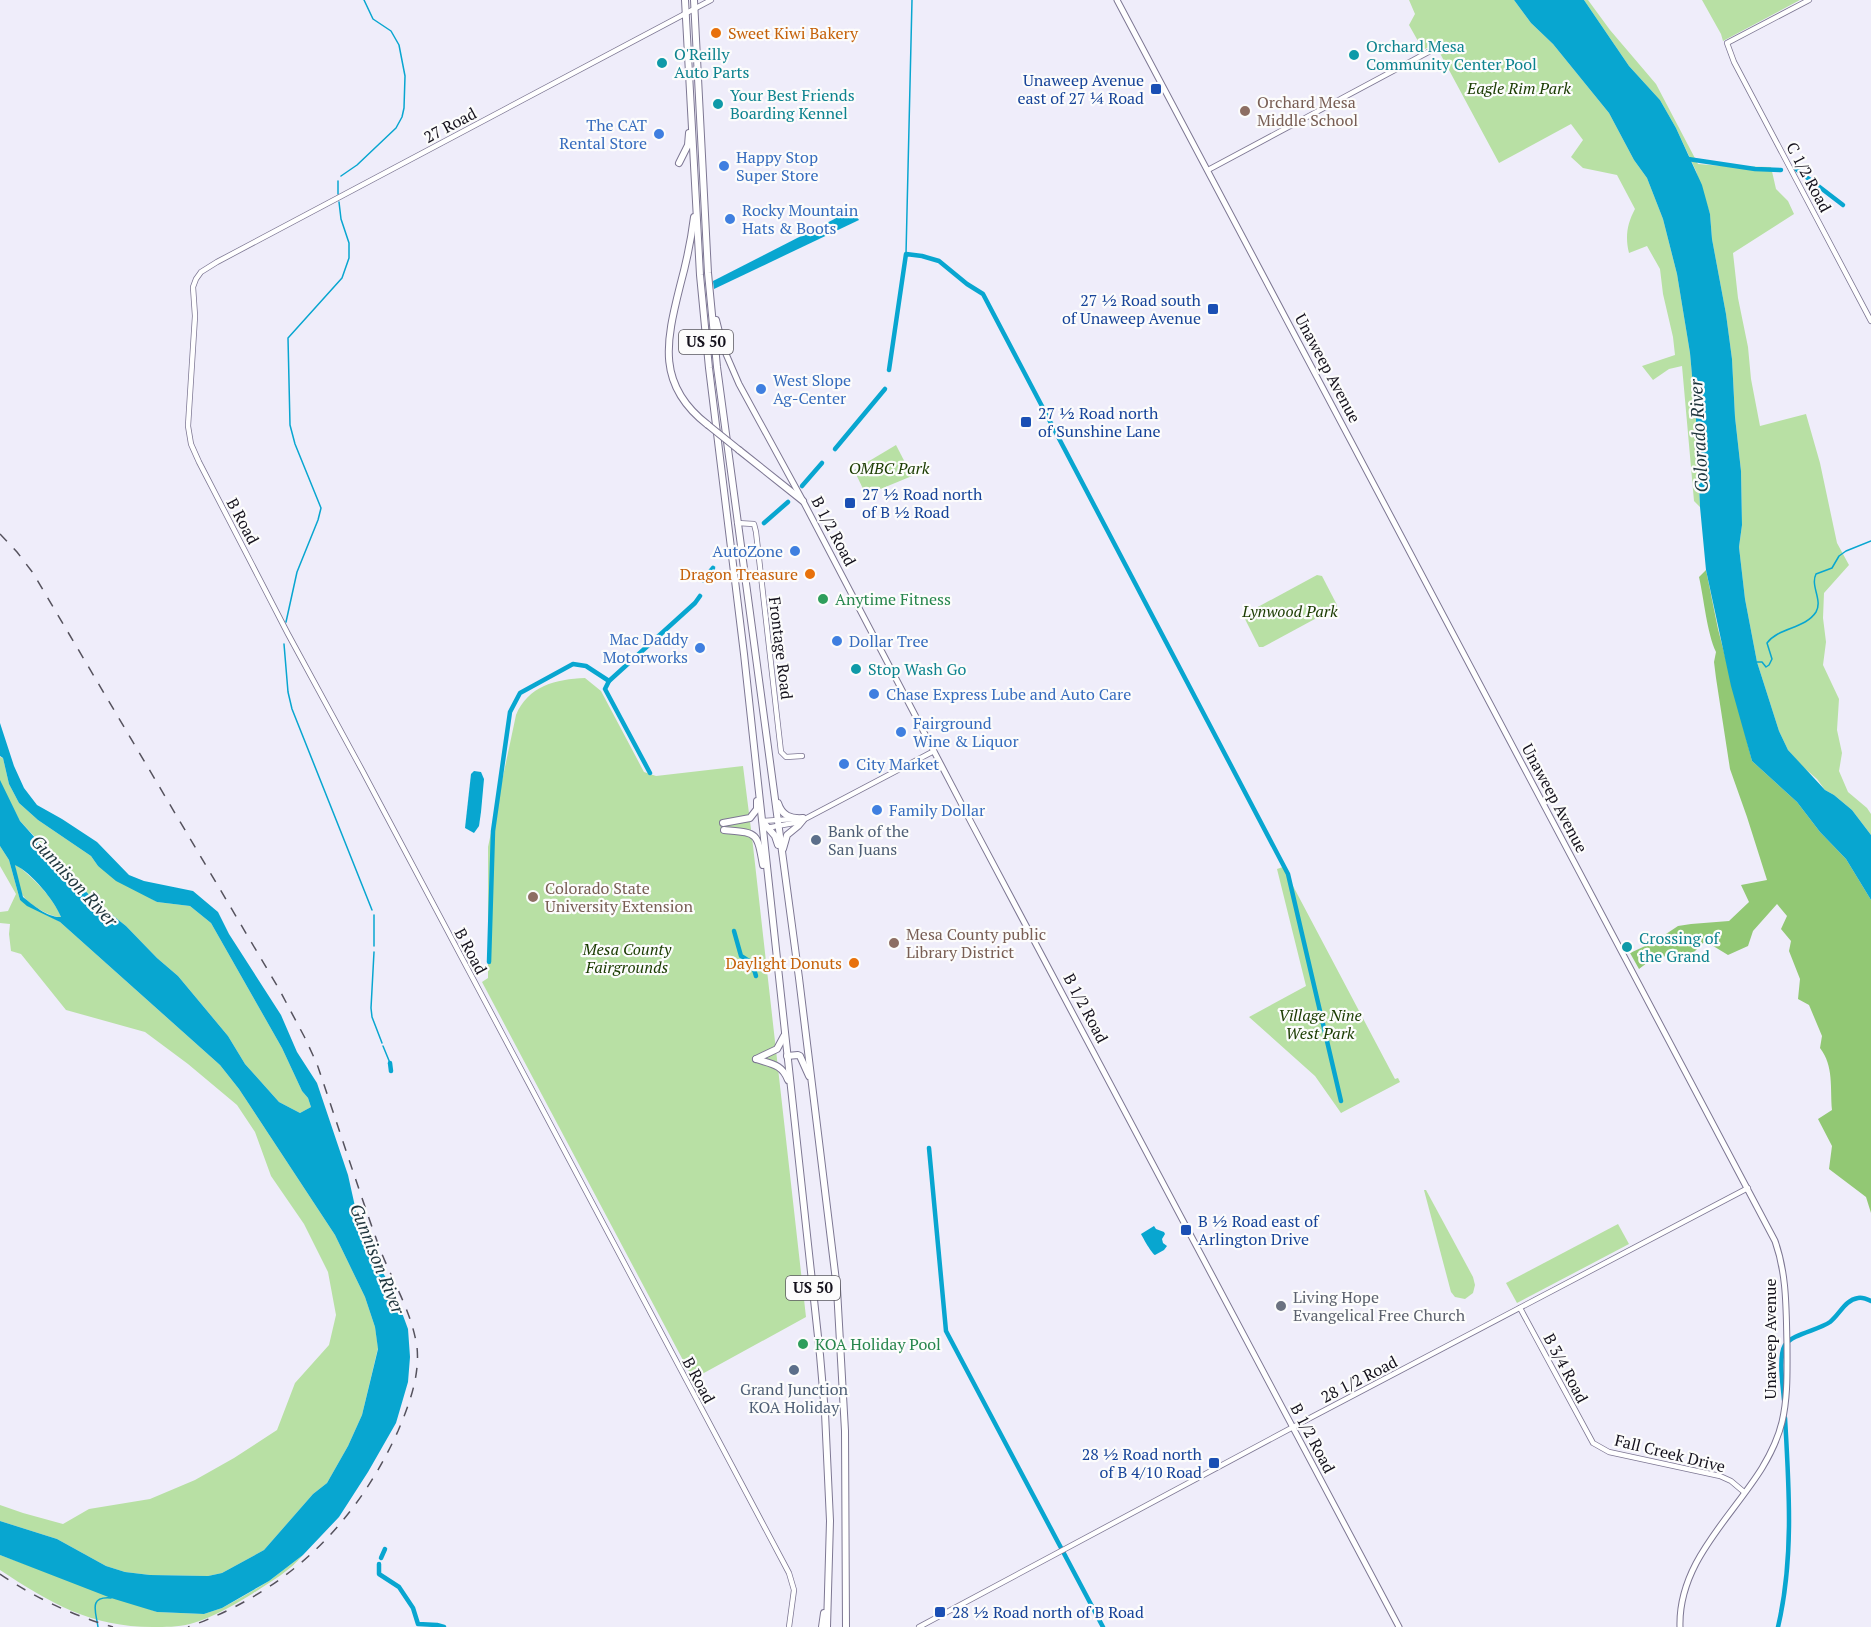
<svg xmlns="http://www.w3.org/2000/svg" width="1871" height="1627" viewBox="0 0 1871 1627" font-family="'PT Serif',serif">
<rect width="100%" height="100%" fill="#efedfa"/>
<g fill="#b8e0a4">
<path d="M1409 0H1514L1531 23 1553 44 1609 113 1634 160 1647 178 1663 219 1677 274 1690 353 1696 420 1700 507 1694 501 1682 366 1669 369 1653 380 1642 366 1675 355 1673 337 1663 294 1660 269 1647 246 1629 253C1625 237 1627 224 1635 209L1617 175 1583 168 1571 157 1583 140 1571 124 1499 163 1435 44 1423 50 1409 25 1415 14Z"/>
<polygon points="1584,0 1588,0 1610,30 1656,84 1698,164 1722,166 1771,167 1776,189 1788,201 1794,214 1733,253 1738,298 1748,347 1751,379 1760,426 1806,414 1820,463 1837,543 1849,565 1824,593 1823,618 1826,642 1823,665 1839,699 1837,730 1842,753 1839,771 1848,792 1867,808 1871,814 1871,835 1852,810 1834,795 1825,790 1817,779 1802,766 1788,750 1779,731 1757,662 1745,599 1739,547 1742,525 1741,471 1735,417 1732,359 1726,314 1712,239 1710,214 1696,171 1676,128 1660,100 1629,66"/>
<polygon points="1702,0 1800,0 1723,41 1721,34"/>
<polygon points="896,445 912,476 866,495 854,470"/>
<polygon points="1317,575 1322,576 1337,605 1337,607 1263,647 1259,647 1243,615"/>
<path d="M585 678 601 691 644 772 656 776 743 766 752 837 806 1317 693 1379 482 982 488 978V847L516 715C528 686 556 679 585 678Z"/>
<polygon points="0,757 3,758 9,784 19,803 38,820 91,856 98,866 157,902 190,906 211,923 282,1048 302,1091 308,1098 311,1107 300,1113 279,1102 245,1064 228,1036 178,976 157,958 126,926 96,902 20,821 0,782"/>
<polygon points="0,846 9,860 20,900 60,922 220,1065 239,1089 335,1235 365,1297 375,1327 378,1348 362,1415 348,1446 327,1483 313,1494 264,1550 222,1573 208,1576 150,1575 125,1572 106,1566 57,1539 0,1521 0,1505 23,1513 63,1524 89,1509 150,1499 195,1480 234,1458 277,1430 295,1383 329,1345 336,1315 328,1272 304,1224 271,1176 255,1132 237,1105 188,1064 145,1032 66,1010 21,954 11,951 9,934 10,924 0,923 0,912 8,911 16,894 0,866"/>
<path d="M15 865H17C35 880 52 896 61 917 52 918 30 905 24 897 18 890 17 874 15 865Z"/>
<polygon points="1283,867 1395,1079 1398,1078 1400,1082 1341,1113 1315,1076 1249,1017 1306,986 1277,869"/>
<polygon points="1424,1190 1426,1190 1473,1277 1475,1285 1473,1293 1465,1299 1455,1297 1451,1292"/>
<polygon points="1618,1224 1629,1244 1517,1303 1506,1283"/>
<path d="M0 1555 157 1612 204 1614 222 1608 242 1597 269 1581 303 1555C289 1572 270 1582 252 1594 232 1606 212 1618 190 1624 178 1627 165 1627 153 1627 91 1627 50 1603 0 1570Z"/>
</g>
<path fill="#92c874" d="M1706 570 1718 629 1752 761 1797 802 1820 832 1846 859 1871 900V1213L1866 1197 1829 1169 1832 1146 1818 1119 1832 1110C1830 1088 1834 1066 1820 1048L1822 1036 1809 1005 1798 999 1800 979 1789 951 1791 941 1781 929 1787 916 1777 904 1753 931 1748 946 1728 955 1705 941 1692 954 1675 957 1656 956 1639 969 1630 953 1654 942 1678 926 1691 924 1729 921 1749 902 1741 885 1767 880 1747 817 1730 769 1716 678 1714 662 1716 652C1707 633 1704 599 1699 577Z"/>
<g fill="#08a6d0" fill-rule="evenodd">
<polygon points="1514,0 1584,0 1629,66 1660,100 1676,128 1702,185 1710,214 1712,239 1726,314 1732,359 1735,417 1741,471 1742,525 1739,547 1745,599 1757,662 1779,731 1788,750 1825,790 1834,795 1852,810 1871,835 1871,900 1846,859 1820,832 1797,802 1752,761 1731,686 1706,570 1700,507 1696,420 1690,353 1677,274 1663,219 1647,178 1634,160 1609,113 1553,44 1531,23"/>
<polygon points="852,210 859,220 714,289 713,281"/>
<path d="M0 723 14 766 24 788 37 805 62 819 97 842 129 875 144 881 193 891 218 912 229 934 281 1015 297 1052 317 1083 348 1175 356 1211 375 1260 394 1291 408 1329 410 1357 408 1382 396 1423 368 1472 339 1517 303 1555 269 1581 222 1608 204 1614 157 1612 111 1598 0 1555V1521L57 1539 106 1566 125 1572 150 1575 208 1576 222 1573 264 1550 313 1494 327 1483 348 1446 362 1415 378 1349 375 1327 365 1297 335 1235 239 1089 220 1065 60 922 27 906 20 900 9 860 0 846V780L20 821 46 850 96 902 126 926 157 958 178 976 228 1036 245 1064 279 1102 300 1113 311 1107 308 1098 302 1091 282 1048 211 923 190 906 157 902 116 881 98 866 91 856 38 820 19 803 9 784 3 758 0 756ZM15 865C32 873 54 900 61 917 48 918 33 905 23 897Z"/>
<polygon points="474,771 481,772 484,779 481,812 479,826 474,833 465,828 471,774"/>
<path d="M1154 1226 1156 1229 1164 1232 1165 1234 1162 1239 1163 1243 1167 1246 1164 1250 1155 1255C1152 1254 1143 1238 1141 1234Z"/>
</g>
<g fill="none" stroke-linecap="round" stroke-linejoin="round">
<g stroke="#08a6d0" stroke-width="1.5">
<polyline points="341,176 357,165 396,128 402,117 404,108 405,76 399,45 391,31 373,19 364,0"/>
<polyline points="338,181 338,194"/>
<polyline points="906,254 912,0"/>
<polyline points="286,622 297,572 318,520 321,508 295,444 290,425 288,338 342,278 349,258 349,243 341,219 339,202"/>
<polyline points="284,644 288,692 292,709 372,910"/>
<path d="M1757 662H1762L1766 667 1769 665 1772 659 1767 643C1779 627 1805 629 1816 612 1823 600 1810 586 1816 574L1832 568 1839 556 1846 551 1871 541"/>
<polyline points="374,946 374,915"/>
<polyline points="374,952 371,1008 372,1017 382,1043"/>
<polyline points="383,1046 390,1063"/>
<path d="M98 1627C96 1612 88 1596 111 1598"/>
</g>
<g stroke="#08a6d0" stroke-width="4.5">
<polyline points="1688,159 1755,169 1781,170"/>
<polyline points="1796,169 1843,205"/>
<polyline points="889,370 906,254 922,256 939,261 967,284 983,294 1288,874 1341,1101"/>
<polyline points="835,449 885,389"/>
<polyline points="802,486 822,463"/>
<polyline points="764,523 788,502"/>
<polyline points="703,580 713,568"/>
<polyline points="650,773 605,689 609,681 695,603 700,596"/>
<polyline points="734,931 741,956 752,963 756,976"/>
<polyline points="489,962 493,831 510,712 520,693 573,664 586,666 609,681"/>
<polyline points="390,1063 391,1071"/>
<polyline points="929,1148 946,1331 1103,1627"/>
<path d="M1784 1400C1783 1386 1778 1357 1785 1345 1792 1334 1819 1330 1830 1322 1840 1314 1845 1300 1858 1298 1862 1297 1867 1299 1871 1301"/>
<polyline points="381,1558 385,1549"/>
<polyline points="379,1564 379,1574 399,1587 413,1608 418,1624 437,1625 444,1627"/>
<path d="M1778 1627C1794 1559 1789 1487 1785 1418"/>
</g>
<g stroke="#7d7793" stroke-width="6">
<g id="tertiary">
<polyline points="711,0 217,262 201,272 196,279 193,287 195,316 188,426 191,444 199,462 288,634 362,770 789,1573 794,1590 789,1627"/>
<polyline points="1809,0 1727,43 1734,62 1871,321"/>
<polyline points="1208,170 1434,49"/>
<polyline points="737,523 754,524 756,532 781,752 786,757 802,756"/>
<polyline points="762,821 794,819"/>
<polyline points="766,828 794,823 803,820 934,751"/>
<polyline points="1520,1308 1593,1443 1609,1452 1720,1476 1731,1481 1744,1492"/>
<polyline points="919,1627 1310,1418 1748,1188"/>
</g>
</g>
<g stroke="#7d7793" stroke-width="7">
<g id="secondary">
<path d="M1117 0 1775 1241C1787 1275 1786 1309 1787 1345 1787 1371 1788 1397 1782 1422 1778 1439 1771 1453 1762 1468 1731 1518 1678 1563 1680 1627"/>
<polyline points="720,336 726,354 739,384 803,501 972,824 1399,1627"/>
</g>
</g>
<g stroke="#7d7793" stroke-width="8">
<g id="trunk">
<polyline points="685,0 700,275 709,368 744,654 820,1355 825,1413 830,1521 827,1627"/>
<polyline points="694,0 708,273 717,367 799,978 837,1289 845,1431 846,1627"/>
<polyline points="679,163 688,145 689,133"/>
<path d="M694 217C691 241 686 264 680 286 666 342 656 385 708 425"/>
<polyline points="716,320 720,336"/>
<polyline points="739,450 803,501"/>
<path d="M778 803C782 816 791 819 803 818"/>
<polyline points="763,822 775,836 778,845"/>
<polyline points="723,823 750,818 757,809 757,801"/>
<path d="M724 830C757 833 757 831 763 865"/>
<polyline points="783,849 787,835 798,826 803,820"/>
<polyline points="787,1056 798,1055 800,1056 809,1076"/>
<path d="M756 1059C771 1064 782 1064 788 1080"/>
<polyline points="756,1059 777,1049 784,1036"/>
<polyline points="822,1627 824,1613"/>
</g>
</g>
<use href="#tertiary" stroke="#fff" stroke-width="4.5"/>
<use href="#secondary" stroke="#fff" stroke-width="5"/>
<use href="#trunk" stroke="#fff" stroke-width="6"/>
<g stroke="#55525d" stroke-width="1.5" stroke-dasharray="10 10" stroke-linecap="butt">
<path d="M0 534 17 552 33 573 279 989 305 1038 317 1064C337 1123 356 1182 377 1241 390 1278 411 1308 417 1347 420 1376 409 1405 398 1431 355 1526 286 1592 188 1627"/>
<path d="M0 1574C35 1598 72 1615 113 1627"/>
</g>
<g stroke="#7d7793" stroke-width="8" stroke-linecap="butt">
<polyline id="trunk-bridge" points="708,425 739,450"/>
</g>
<use href="#trunk-bridge" stroke="#fff" stroke-width="6"/>
</g>
<g fill="#e8710a" stroke="#fcfcfc" stroke-width="2">
<circle cx="716" cy="33" r="6"/>
<circle cx="810" cy="574" r="6"/>
<circle cx="854" cy="963" r="6"/>
</g>
<g fill="#0f9aa8" stroke="#fcfcfc" stroke-width="2">
<circle cx="1354" cy="55" r="6"/>
<circle cx="662" cy="63" r="6"/>
<circle cx="718" cy="104" r="6"/>
<circle cx="856" cy="669" r="6"/>
<circle cx="1627" cy="947" r="6"/>
</g>
<g fill="#1a4fb4" stroke="#fcfcfc" stroke-width="2">
<rect x="1150" y="83" width="12" height="12" rx="3"/>
<rect x="1207" y="303" width="12" height="12" rx="3"/>
<rect x="1020" y="416" width="12" height="12" rx="3"/>
<rect x="844" y="497" width="12" height="12" rx="3"/>
<rect x="1180" y="1224" width="12" height="12" rx="3"/>
<rect x="1208" y="1457" width="12" height="12" rx="3"/>
<rect x="934" y="1606" width="12" height="12" rx="3"/>
</g>
<g fill="#8d6e63" stroke="#fcfcfc" stroke-width="2">
<circle cx="1245" cy="111" r="6"/>
<circle cx="533" cy="897" r="6"/>
<circle cx="894" cy="943" r="6"/>
</g>
<g fill="#3f7fe0" stroke="#fcfcfc" stroke-width="2">
<circle cx="659" cy="134" r="6"/>
<circle cx="724" cy="166" r="6"/>
<circle cx="730" cy="219" r="6"/>
<circle cx="761" cy="389" r="6"/>
<circle cx="795" cy="551" r="6"/>
<circle cx="837" cy="641" r="6"/>
<circle cx="700" cy="648" r="6"/>
<circle cx="874" cy="694" r="6"/>
<circle cx="901" cy="732" r="6"/>
<circle cx="844" cy="764" r="6"/>
<circle cx="877" cy="810" r="6"/>
</g>
<g fill="#2e9e5b" stroke="#fcfcfc" stroke-width="2">
<circle cx="823" cy="599" r="6"/>
<circle cx="803" cy="1344" r="6"/>
</g>
<g fill="#5c6f8a" stroke="#fcfcfc" stroke-width="2">
<circle cx="816" cy="840" r="6"/>
<circle cx="794" cy="1370" r="6"/>
</g>
<circle fill="#6b7280" stroke="#fcfcfc" stroke-width="2" cx="1281" cy="1306" r="6"/>
<g text-anchor="middle" stroke-width="4.5" stroke-linejoin="round" paint-order="stroke">
<g fill="#fcfcfc" stroke="#5a585f" stroke-width="1.5">
<rect x="679" y="330" width="54" height="24" rx="4.5"/>
<rect x="786" y="1276" width="54" height="24" rx="4.5"/>
</g>
<g font-size="15" font-weight="bold" fill="#14111c">
<text x="706" y="347">US 50</text>
<text x="813" y="1293">US 50</text>
</g>
<g font-size="16" fill="#c56008" stroke="#fcfcfc" text-anchor="end">
<text x="728" y="39" text-anchor="start">Sweet Kiwi Bakery</text>
<text x="798" y="580">Dragon Treasure</text>
<text x="842" y="969">Daylight Donuts</text>
</g>
<g font-size="16" fill="#0d838f" stroke="#fcfcfc" text-anchor="start">
<text x="1366" y="52">Orchard Mesa<tspan x="1366" dy="18">Community Center Pool</tspan></text>
<text x="674" y="60">O'Reilly<tspan x="674" dy="18">Auto Parts</tspan></text>
<text x="730" y="101">Your Best Friends<tspan x="730" dy="18">Boarding Kennel</tspan></text>
<text x="868" y="675">Stop Wash Go</text>
<text x="1639" y="944">Crossing of<tspan x="1639" dy="18">the Grand</tspan></text>
</g>
<g font-size="16" fill="#164399" stroke="#fcfcfc" text-anchor="start">
<text x="1144" y="86" text-anchor="end">Unaweep Avenue<tspan x="1144" dy="18">east of 27 ¼ Road</tspan></text>
<text x="1201" y="306" text-anchor="end">27 ½ Road south<tspan x="1201" dy="18">of Unaweep Avenue</tspan></text>
<text x="1038" y="419">27 ½ Road north<tspan x="1038" dy="18">of Sunshine Lane</tspan></text>
<text x="862" y="500">27 ½ Road north<tspan x="862" dy="18">of B ½ Road</tspan></text>
<text x="1198" y="1227">B ½ Road east of<tspan x="1198" dy="18">Arlington Drive</tspan></text>
<text x="1202" y="1460" text-anchor="end">28 ½ Road north<tspan x="1202" dy="18">of B 4/10 Road</tspan></text>
<text x="952" y="1618">28 ½ Road north of B Road</text>
</g>
<g font-size="16" font-style="italic" fill="#1a3b00" stroke="#fcfcfc">
<text x="1519" y="94">Eagle Rim Park</text>
<text x="889" y="474">OMBC Park</text>
<text x="1290" y="617">Lynwood Park</text>
<text x="627" y="955">Mesa County<tspan x="627" dy="18">Fairgrounds</tspan></text>
<text x="1320" y="1021">Village Nine<tspan x="1320" dy="18">West Park</tspan></text>
</g>
<g font-size="16" fill="#785e54" stroke="#fcfcfc" text-anchor="start">
<text x="1257" y="108">Orchard Mesa<tspan x="1257" dy="18">Middle School</tspan></text>
<text x="545" y="894">Colorado State<tspan x="545" dy="18">University Extension</tspan></text>
<text x="906" y="940">Mesa County public<tspan x="906" dy="18">Library District</tspan></text>
</g>
<g font-size="16" fill="#14111c" stroke="#fcfcfc">
<text transform="translate(450 125) rotate(-28)" y="6">27 Road</text>
<text transform="translate(1809 177) rotate(62)" y="6">C 1/2 Road</text>
<text transform="translate(1328 368) rotate(62)" y="6">Unaweep Avenue</text>
<text transform="translate(243 521) rotate(62)" y="6">B Road</text>
<text transform="translate(834 531) rotate(62)" y="6">B 1/2 Road</text>
<text transform="translate(781 648) rotate(83)" y="6">Frontage Road</text>
<text transform="translate(1555 798) rotate(62)" y="6">Unaweep Avenue</text>
<text transform="translate(471 951) rotate(62)" y="6">B Road</text>
<text transform="translate(1086 1008) rotate(62)" y="6">B 1/2 Road</text>
<text transform="translate(1770 1339) rotate(-90)" y="6">Unaweep Avenue</text>
<text transform="translate(1566 1368) rotate(62)" y="6">B 3/4 Road</text>
<text transform="translate(1359 1379) rotate(-27)" y="6">28 1/2 Road</text>
<text transform="translate(699 1380) rotate(62)" y="6">B Road</text>
<text transform="translate(1313 1438) rotate(62)" y="6">B 1/2 Road</text>
<text transform="translate(1670 1453) rotate(14)" y="6">Fall Creek Drive</text>
</g>
<g font-size="16" fill="#366cbe" stroke="#fcfcfc" text-anchor="start">
<text x="647" y="131" text-anchor="end">The CAT<tspan x="647" dy="18">Rental Store</tspan></text>
<text x="736" y="163">Happy Stop<tspan x="736" dy="18">Super Store</tspan></text>
<text x="742" y="216">Rocky Mountain<tspan x="742" dy="18">Hats &amp; Boots</tspan></text>
<text x="773" y="386">West Slope<tspan x="773" dy="18">Ag-Center</tspan></text>
<text x="783" y="557" text-anchor="end">AutoZone</text>
<text x="688" y="645" text-anchor="end">Mac Daddy<tspan x="688" dy="18">Motorworks</tspan></text>
<text x="849" y="647">Dollar Tree</text>
<text x="886" y="700">Chase Express Lube and Auto Care</text>
<text x="913" y="729">Fairground<tspan x="913" dy="18">Wine &amp; Liquor</tspan></text>
<text x="856" y="770">City Market</text>
<text x="889" y="816">Family Dollar</text>
</g>
<g font-size="16" fill="#27864d" stroke="#fcfcfc" text-anchor="start">
<text x="835" y="605">Anytime Fitness</text>
<text x="815" y="1350">KOA Holiday Pool</text>
</g>
<g font-size="16" fill="#4e5e75" stroke="#fcfcfc" text-anchor="start">
<text x="828" y="837">Bank of the<tspan x="828" dy="18">San Juans</tspan></text>
<text x="794" y="1395" text-anchor="middle">Grand Junction<tspan x="794" dy="18">KOA Holiday</tspan></text>
</g>
<g font-size="16" fill="#5b616d" stroke="#fcfcfc" text-anchor="start">
<text x="1293" y="1303">Living Hope<tspan x="1293" dy="18">Evangelical Free Church</tspan></text>
</g>
<g font-size="18" font-style="italic" fill="#1e343c" stroke="#fcfcfc">
<text transform="translate(1699 436) rotate(-93)" y="6">Colorado River</text>
<text transform="translate(74 881) rotate(47)" y="6">Gunnison River</text>
<text transform="translate(377 1259) rotate(68)" y="6">Gunnison River</text>
</g>
</g>
</svg>
